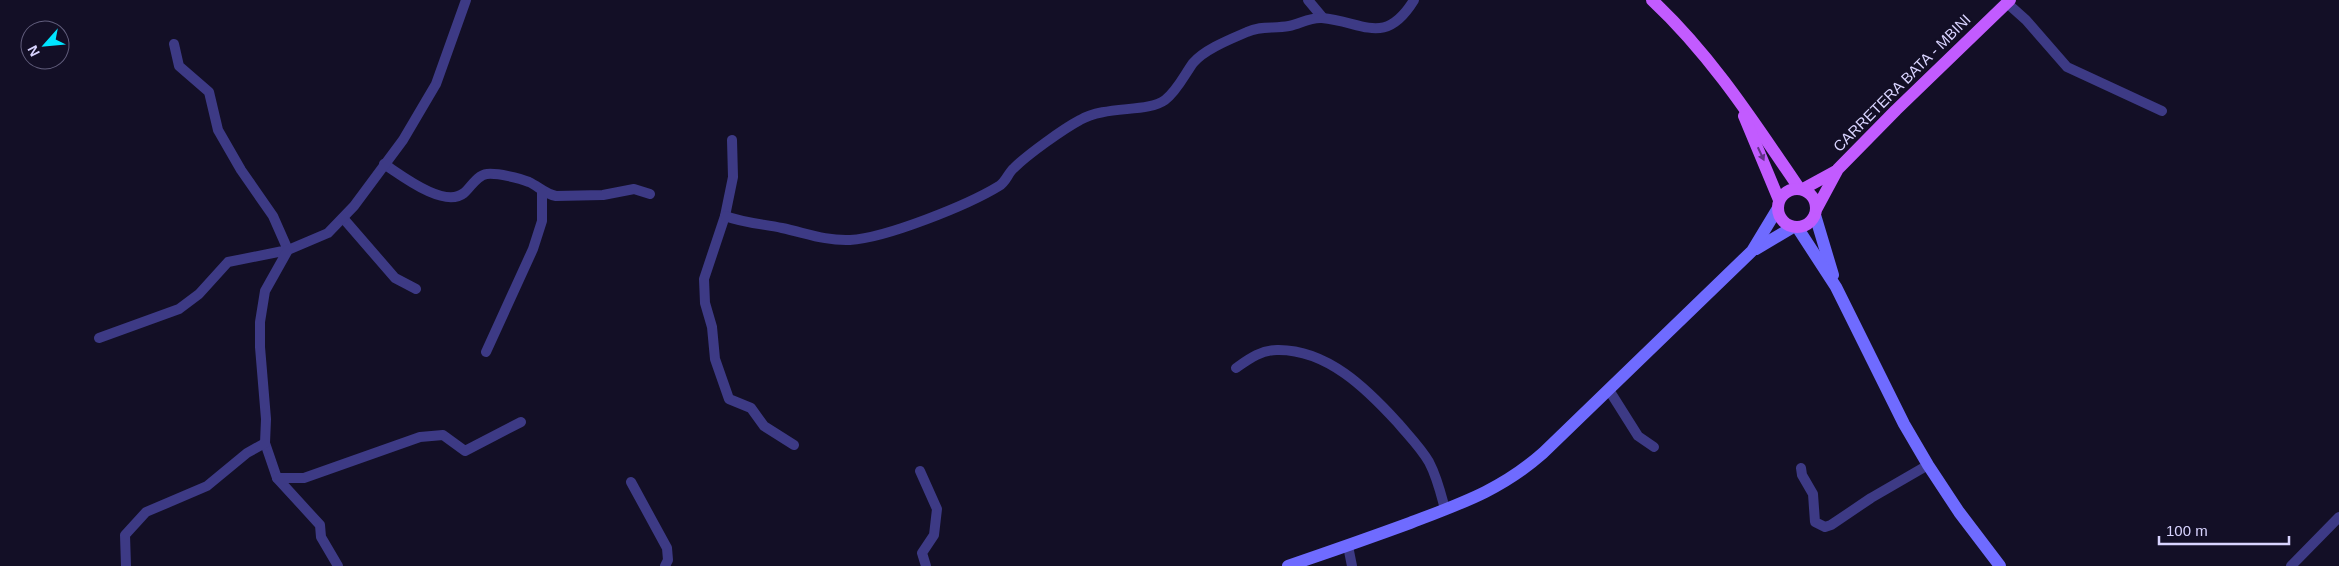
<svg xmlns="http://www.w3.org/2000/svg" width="2339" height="566" viewBox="0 0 2339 566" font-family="Helvetica,sans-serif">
<rect width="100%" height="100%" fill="#130f26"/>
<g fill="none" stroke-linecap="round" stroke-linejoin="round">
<g stroke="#3d3a85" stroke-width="10">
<polyline points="1308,0 1323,18"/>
<polyline points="2007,3 2026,20 2067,67 2162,111"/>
<polyline points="732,140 733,177 725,216 704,279 705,303 712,327 715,359 729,399 751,408 764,426 794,445"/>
<path d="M384 164C401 175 444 209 464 193 471 187 477 175 487 174 498 173 519 178 529 182 538 186 545 194 556 196L603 195 634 189 650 194"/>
<path d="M725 216C744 223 763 224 782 228 806 233 825 241 850 240 886 238 968 205 999 186 1006 182 1008 173 1014 168 1027 155 1063 129 1080 120 1106 105 1147 113 1165 100 1177 91 1185 74 1193 63 1205 49 1231 39 1247 32 1261 25 1274 29 1289 26 1300 24 1310 17 1322 18 1364 22 1385 47 1414 0"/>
<polyline points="343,218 395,278 416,289"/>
<polyline points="99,338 179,309 199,294 228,262 288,250 273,216 241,170 218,130 209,92 179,66 174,44"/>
<polyline points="486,352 533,249 542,221 542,191"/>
<path d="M1236 368C1249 359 1261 350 1277 350 1327 349 1367 389 1398 423 1409 436 1421 448 1429 462 1437 477 1441 494 1445 509"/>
<polyline points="1609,390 1638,436 1654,447"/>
<polyline points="265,443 277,478 320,525 321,537 338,566"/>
<polyline points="1801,468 1802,475 1813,494 1815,522 1825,527 1831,525 1871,498 1928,465"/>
<polyline points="920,471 937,509 934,535 922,553 926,566"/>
<polyline points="277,478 304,478 420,437 443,435 465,451 521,422"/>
<polyline points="631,482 667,548 668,560 665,566"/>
<polyline points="1348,546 1352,566"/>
<polyline points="126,566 125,535 146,512 207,486 247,453 265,443 266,419 260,347 260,322 265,291 288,250 328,233 354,206 403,140 436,84 466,0"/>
<polyline points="2291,566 2339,517"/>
</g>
<g stroke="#6f6bff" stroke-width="12">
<polyline points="1815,215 1833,275"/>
<polyline points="1797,227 1836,287 1904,424 1928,465 1959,512 2000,566"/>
<polyline points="1756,249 1793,227"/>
<path d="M1288 566C1329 552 1369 538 1410 523 1462 503 1501 490 1543 453L1752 251 1778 208"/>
</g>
<g stroke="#c25bff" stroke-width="12">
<path d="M1652 0C1711 55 1754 122 1799 188"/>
<polyline points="1744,116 1779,200"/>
<circle cx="1797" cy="208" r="19"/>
<polyline points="1803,189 1836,171"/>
<polyline points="1817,208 1838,169 1896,110 2010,0"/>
</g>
</g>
<defs><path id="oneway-solid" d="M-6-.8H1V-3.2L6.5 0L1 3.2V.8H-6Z" transform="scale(1.25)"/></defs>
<use fill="#623188" href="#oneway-solid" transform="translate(1761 154) rotate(65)"/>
<g text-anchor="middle" stroke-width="4.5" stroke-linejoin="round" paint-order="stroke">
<g font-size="15" fill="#d9d4ff" stroke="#130f26">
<text transform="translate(1902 83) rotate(-45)" y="5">CARRETERA BATA - MBINI</text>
</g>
</g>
<g transform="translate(45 45) rotate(243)"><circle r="24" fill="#130f26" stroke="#625e7d"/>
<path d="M0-4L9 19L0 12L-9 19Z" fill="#00e5ff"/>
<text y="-8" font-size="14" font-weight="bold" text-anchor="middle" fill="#d9d4ff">N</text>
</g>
<path d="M2159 536v8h130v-8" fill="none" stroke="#d9d4ff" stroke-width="2.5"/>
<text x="2166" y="536" font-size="15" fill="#d9d4ff" stroke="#130f26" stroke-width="4" paint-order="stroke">100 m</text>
</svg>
